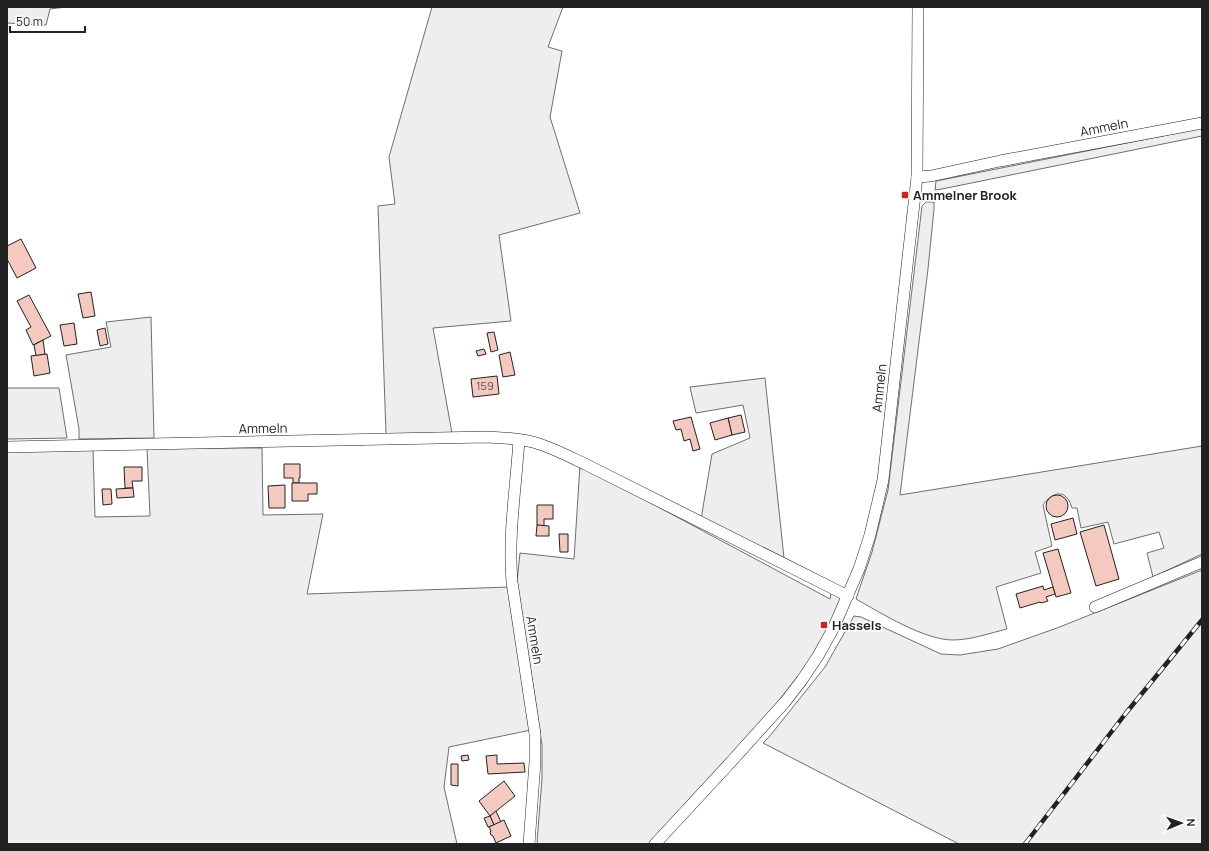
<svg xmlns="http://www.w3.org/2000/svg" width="1209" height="851" viewBox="0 0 1209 851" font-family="Manrope,sans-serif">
<rect width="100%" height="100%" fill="#fff"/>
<g fill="#eee" stroke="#6f6f6f">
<polygon points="7,7 66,7 50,9 46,25 7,23"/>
<polygon points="432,7 563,7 548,47 562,51 550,117 580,213 499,235 511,321 433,328 452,433 386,434 378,206 395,204 389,157"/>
<polygon points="1202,128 1202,136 942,189 935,190 936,181"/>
<path d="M926 202H934V209L928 269 900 495 1202 446V554L1153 577 1147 553 1164 548 1159 532 1114 544 1108 522 1081 528 1077 508H1072C1071 506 1070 501 1068 499 1060 488 1048 497 1043 505L1052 546 1035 552 1041 573 996 587 1007 629C990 633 971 640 953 640 924 640 881 613 856 599L872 552 888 490 922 206Z"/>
<polygon points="151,317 154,438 79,439 79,429 66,355 111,347 106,322"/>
<polygon points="765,378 784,558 701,519 712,454 750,438 743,405 696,413 690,387"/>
<polygon points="7,388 59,388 67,438 7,439"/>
<polygon points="147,448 262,448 263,515 323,514 307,594 509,587 531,730 449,747 444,787 457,844 7,844 7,451 93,449 95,517 150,516"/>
<polygon points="580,465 830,599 831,593 841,598 827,634 801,673 767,715 649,844 538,844 537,842 542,779 542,745 517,582 520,553 574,559"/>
<polygon points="1202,570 1202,844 959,844 763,743 769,737 825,667 854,616 861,617 941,654 960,655 998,649 1057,628"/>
</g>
<g fill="#f3c9c0" stroke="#222">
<polygon points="21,239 36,268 17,278 7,259 7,246"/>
<polygon points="91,292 95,316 83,318 78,294"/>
<polygon points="29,295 51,336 33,345 26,330 31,327 17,301"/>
<polygon points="74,323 77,344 64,346 60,325"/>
<polygon points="105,328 108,344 100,346 97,330"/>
<polygon points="494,332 498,350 491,352 487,333"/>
<polygon points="43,340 45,354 36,356 34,345"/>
<polygon points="484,349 486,354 478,356 476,351"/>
<polygon points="510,352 515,375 503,377 499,355"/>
<polygon points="47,354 50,373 34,376 31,356"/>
<polygon points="497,376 499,394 473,397 471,379"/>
<polygon points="741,415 745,432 732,435 728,418"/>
<polygon points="691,417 700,449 693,451 690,439 684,441 681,429 676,430 673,421"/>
<polygon points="728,418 732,435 715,440 710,423"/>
<polygon points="284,464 300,464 300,478 299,478 299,483 293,483 293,478 284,478"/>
<polygon points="124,467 142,467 142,481 132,481 133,488 125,488"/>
<polygon points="292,483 317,483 317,494 308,494 308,501 292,501"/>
<polygon points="285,485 285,508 269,508 268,486"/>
<polygon points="133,488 134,497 117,498 116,489"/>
<polygon points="102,489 111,489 112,504 103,505"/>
<circle cx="1057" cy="506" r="11"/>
<polygon points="537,505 553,505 553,519 544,519 544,526 537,525"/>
<polygon points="1073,518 1077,534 1055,540 1051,524"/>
<polygon points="537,525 549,526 549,536 536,536"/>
<polygon points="1104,525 1119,579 1096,586 1080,532"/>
<polygon points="559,534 568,534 568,552 560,552"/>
<polygon points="1058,549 1071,593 1056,597 1043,553"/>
<polygon points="1043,586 1044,590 1053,587 1055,594 1046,597 1048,601 1041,603 1040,602 1020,608 1016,594"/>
<polygon points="468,755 469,760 462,761 461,756"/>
<polygon points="497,755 497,764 524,763 525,772 488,774 486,756"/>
<polygon points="451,764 458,764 458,786 451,785"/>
<polygon points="504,781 515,796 490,816 479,801"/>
<polygon points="496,811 501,822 494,825 490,816"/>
<polygon points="490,816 494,825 488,827 484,818"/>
<polygon points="504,820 511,836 496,843 493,836 491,835 490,832 491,831 489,827"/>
</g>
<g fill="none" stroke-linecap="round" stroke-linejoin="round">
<g stroke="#222" stroke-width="12">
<g id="minor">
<polyline points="917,177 931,176 1000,161 1202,123"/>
<path d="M519 440C516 487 508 535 512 582L535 734V762L529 844"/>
<path d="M7 447 486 437C501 438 517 438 533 442 551 447 568 456 585 464L848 596"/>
<polyline points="1095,607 1202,562"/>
<polyline points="655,844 730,763 785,702 802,680 818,656 833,629 859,569 870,535 883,480 917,177 918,7"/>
</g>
</g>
<use href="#minor" stroke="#fff" stroke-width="11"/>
<g stroke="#222" stroke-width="4.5">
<polyline id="rail" points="1025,844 1126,713 1202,620"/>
</g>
<use href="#rail" stroke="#fff" stroke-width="3" stroke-dasharray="9" stroke-linecap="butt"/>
</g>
<g fill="#c62828" stroke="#fff" stroke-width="1.5">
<rect x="901" y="191" width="8" height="8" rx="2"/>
<rect x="820" y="621" width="8" height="8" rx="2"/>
</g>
<g text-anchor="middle" stroke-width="3" stroke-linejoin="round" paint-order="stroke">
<g font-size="11" fill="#564c4a">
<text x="485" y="390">159</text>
</g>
<g font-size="13" fill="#222" stroke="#fff">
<text transform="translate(1104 127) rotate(-11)" y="5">Ammeln</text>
<text transform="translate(879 388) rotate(-84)" y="5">Ammeln</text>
<text transform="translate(263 428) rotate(-1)" y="5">Ammeln</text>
<text transform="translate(535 640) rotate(81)" y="5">Ammeln</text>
</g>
<g font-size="13" font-weight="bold" fill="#222" stroke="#fff" text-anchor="start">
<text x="913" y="200">Ammelner Brook</text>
<text x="832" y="630">Hassels</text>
</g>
</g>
<rect width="1209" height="851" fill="none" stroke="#222222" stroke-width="16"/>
<g transform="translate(1181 823) rotate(88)" stroke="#ffffff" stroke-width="3" paint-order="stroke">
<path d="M0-3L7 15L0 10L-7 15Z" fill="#222222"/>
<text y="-6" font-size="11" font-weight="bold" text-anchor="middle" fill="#222222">N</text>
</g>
<path d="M10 26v6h75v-6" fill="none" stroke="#222222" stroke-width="2"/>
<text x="16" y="26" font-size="12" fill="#222222" stroke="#ffffff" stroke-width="3" paint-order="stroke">50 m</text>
</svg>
